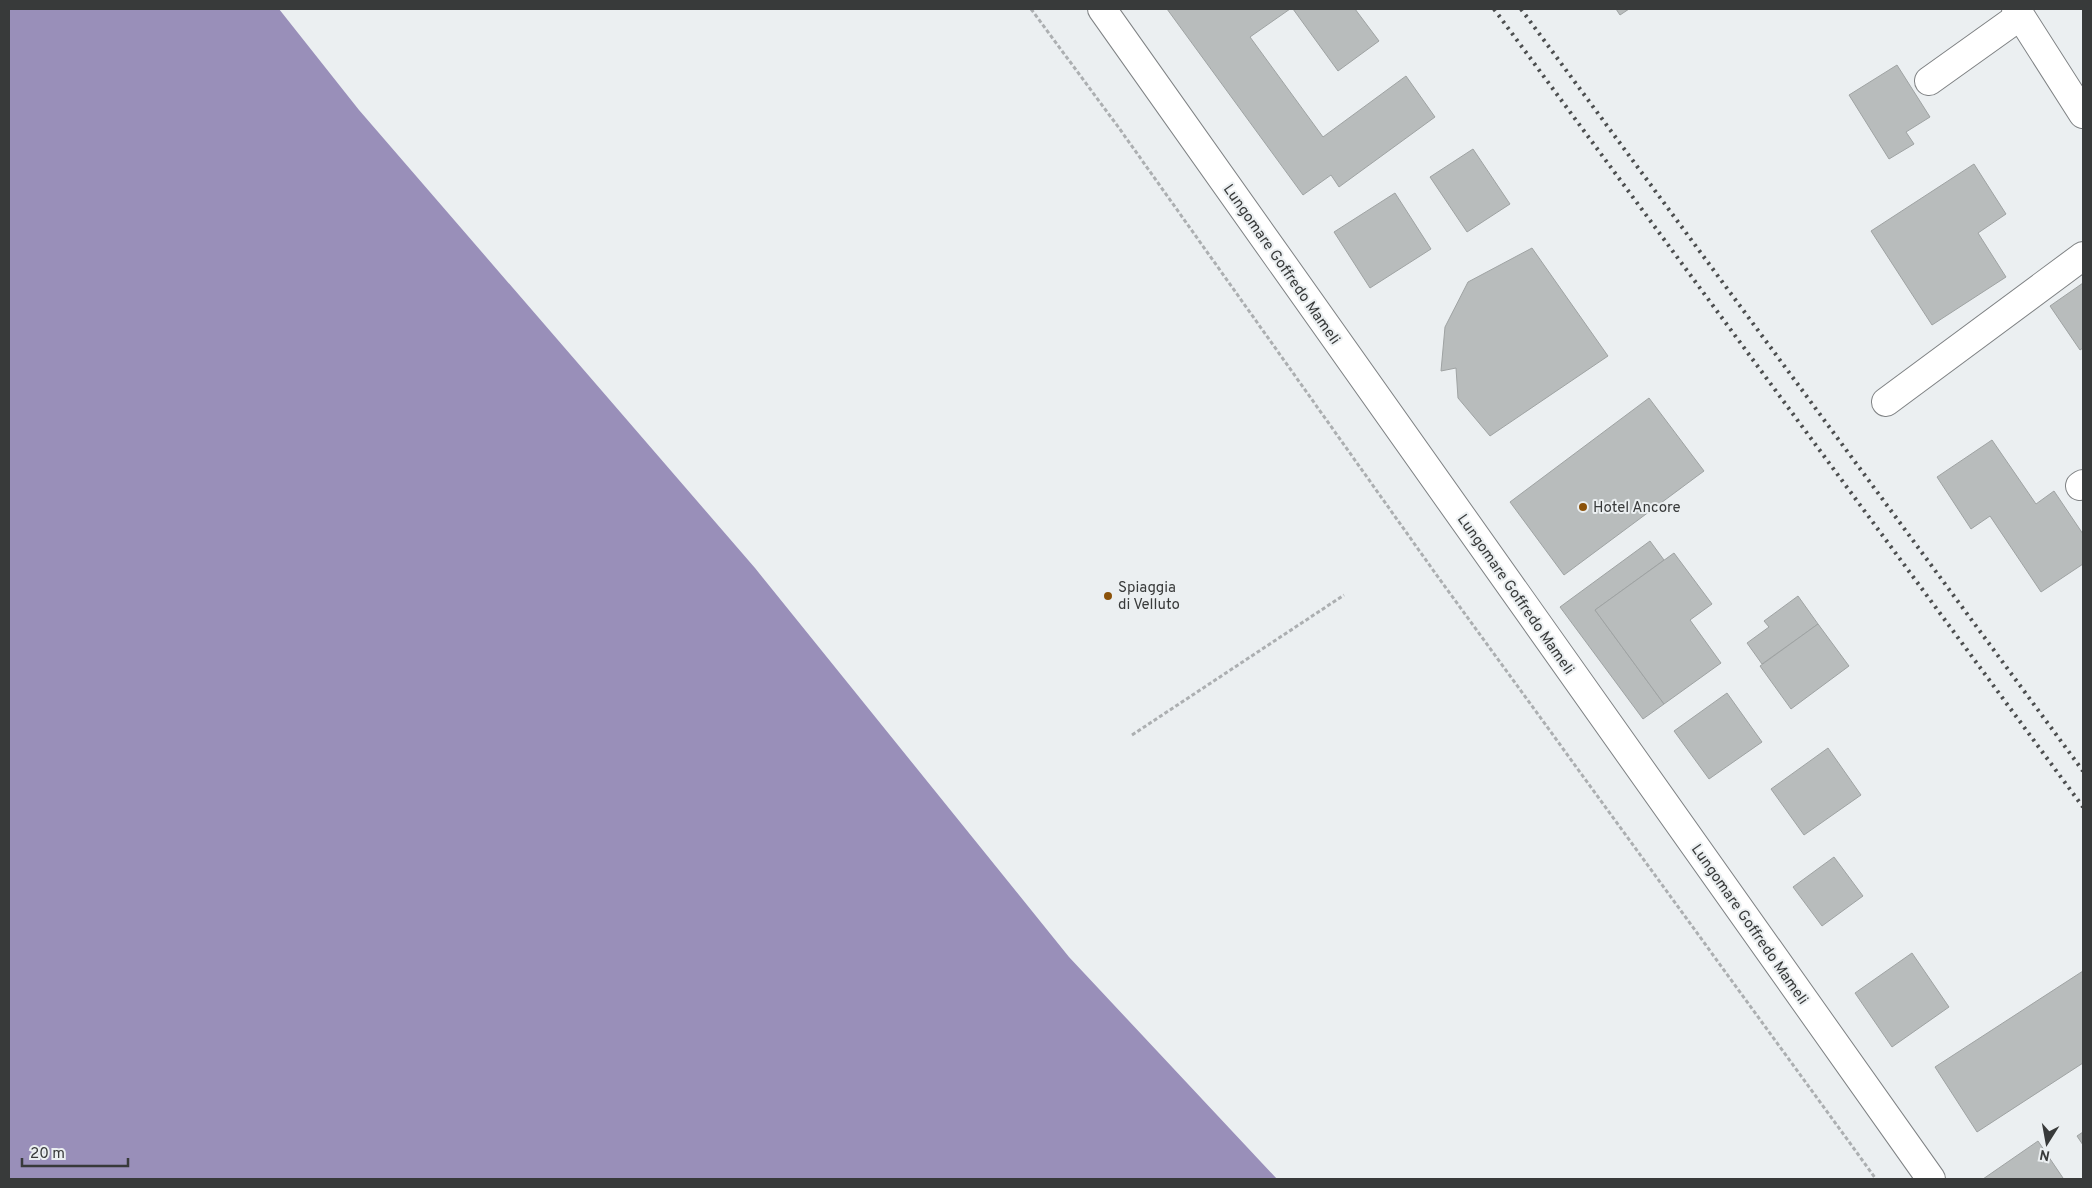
<svg xmlns="http://www.w3.org/2000/svg" width="2092" height="1188" viewBox="0 0 2092 1188" font-family="Overpass,sans-serif">
<rect width="100%" height="100%" fill="#ebeff1"/>
<polygon fill="#998fb9" points="9,9 279,9 359,110 755,568 1069,957 1277,1179 9,1179"/>
<g fill="#b8bcbc" stroke="#9fa3a3">
<polygon points="1167,9 1290,9 1250,37 1323,137 1406,76 1435,117 1339,187 1331,175 1303,195"/>
<polygon points="1293,9 1355,9 1379,41 1338,71"/>
<polygon points="1616,9 1629,9 1620,15"/>
<polygon points="1897,65 1930,117 1906,132 1914,144 1889,159 1849,95"/>
<polygon points="1473,149 1510,204 1467,232 1430,177"/>
<polygon points="1974,164 2006,214 1978,233 2006,277 1932,325 1871,231"/>
<polygon points="1395,193 1431,249 1370,288 1334,232"/>
<polygon points="1532,248 1608,356 1490,436 1458,398 1456,368 1441,371 1445,327 1468,282"/>
<polygon points="2083,283 2083,348 2080,350 2050,306"/>
<polygon points="1649,398 1704,471 1564,575 1510,502"/>
<polygon points="1992,440 2036,504 2054,491 2083,534 2083,564 2041,592 1990,516 1971,529 1937,477"/>
<polygon points="1650,541 1664,560 1595,610 1664,704 1643,719 1560,607"/>
<polygon points="1674,553 1712,604 1690,620 1721,663 1664,704 1595,610"/>
<polygon points="1798,596 1818,624 1762,664 1747,643 1769,627 1764,621"/>
<polygon points="1818,624 1849,666 1791,709 1760,666"/>
<polygon points="1727,693 1762,742 1709,779 1674,731"/>
<polygon points="1828,748 1861,795 1804,835 1771,789"/>
<polygon points="1834,857 1863,896 1822,926 1793,887"/>
<polygon points="1912,953 1949,1007 1892,1047 1855,993"/>
<polygon points="2083,971 2083,1063 1977,1132 1935,1067"/>
<polygon points="2083,1132 2083,1145 2077,1136"/>
<polygon points="2038,1141 2063,1178 2062,1179 1983,1179"/>
</g>
<g fill="none" stroke-linecap="round" stroke-linejoin="round">
<g stroke="#7f8284" stroke-width="30">
<g id="minor">
<polyline points="1102,9 1931,1179"/>
<polyline points="1929,81 2020,16"/>
<polyline points="1886,402 2083,256"/>
<polyline points="2080,486 2083,484"/>
</g>
</g>
<g stroke="#7f8284" stroke-width="30">
<polyline id="major" points="2016,9 2083,114"/>
</g>
<g stroke="#acafb1" stroke-width="3" stroke-dasharray="4 2.5" stroke-linecap="butt">
<polyline points="1031,9 1119,128 1433,570 1876,1179"/>
<polyline points="1132,735 1344,595"/>
</g>
<use href="#minor" stroke="#fff" stroke-width="28"/>
<use href="#major" stroke="#fff" stroke-width="28"/>
<g stroke="#4c4e4f" stroke-width="4" stroke-dasharray="2.5 5" stroke-linecap="butt">
<polyline points="1494,9 2083,807"/>
<polyline points="1521,9 2083,771"/>
</g>
</g>
<g fill="#8b520a" stroke="#ebeff1" stroke-width="2">
<circle cx="1583" cy="507" r="5"/>
<circle cx="1108" cy="596" r="5"/>
</g>
<g text-anchor="middle" stroke-width="4" stroke-linejoin="round" paint-order="stroke">
<g font-size="15" fill="#383a3a" stroke="#ebeff1">
<text transform="translate(1282 264) rotate(55)" y="5">Lungomare Goffredo Mameli</text>
<text transform="translate(1516 594) rotate(55)" y="5">Lungomare Goffredo Mameli</text>
<text transform="translate(1750 924) rotate(55)" y="5">Lungomare Goffredo Mameli</text>
</g>
<g font-size="15" fill="#383a3a" stroke="#ebeff1" text-anchor="start">
<text x="1593" y="512">Hotel Ancore</text>
<text x="1118" y="592">Spiaggia<tspan x="1118" dy="17">di Velluto</tspan></text>
</g>
</g>
<rect width="2092" height="1188" fill="none" stroke="#383a3a" stroke-width="20"/>
<g transform="translate(2047 1143) rotate(191)" stroke="#ebeff1" stroke-width="4" paint-order="stroke">
<path d="M0-4L9 19L0 12L-9 19Z" fill="#383a3a"/>
<text y="-8" font-size="14" font-weight="bold" text-anchor="middle" fill="#383a3a">N</text>
</g>
<path d="M22 1158v8h106v-8" fill="none" stroke="#383a3a" stroke-width="2.5"/>
<text x="30" y="1158" font-size="15" fill="#383a3a" stroke="#ebeff1" stroke-width="4" paint-order="stroke">20 m</text>
</svg>
